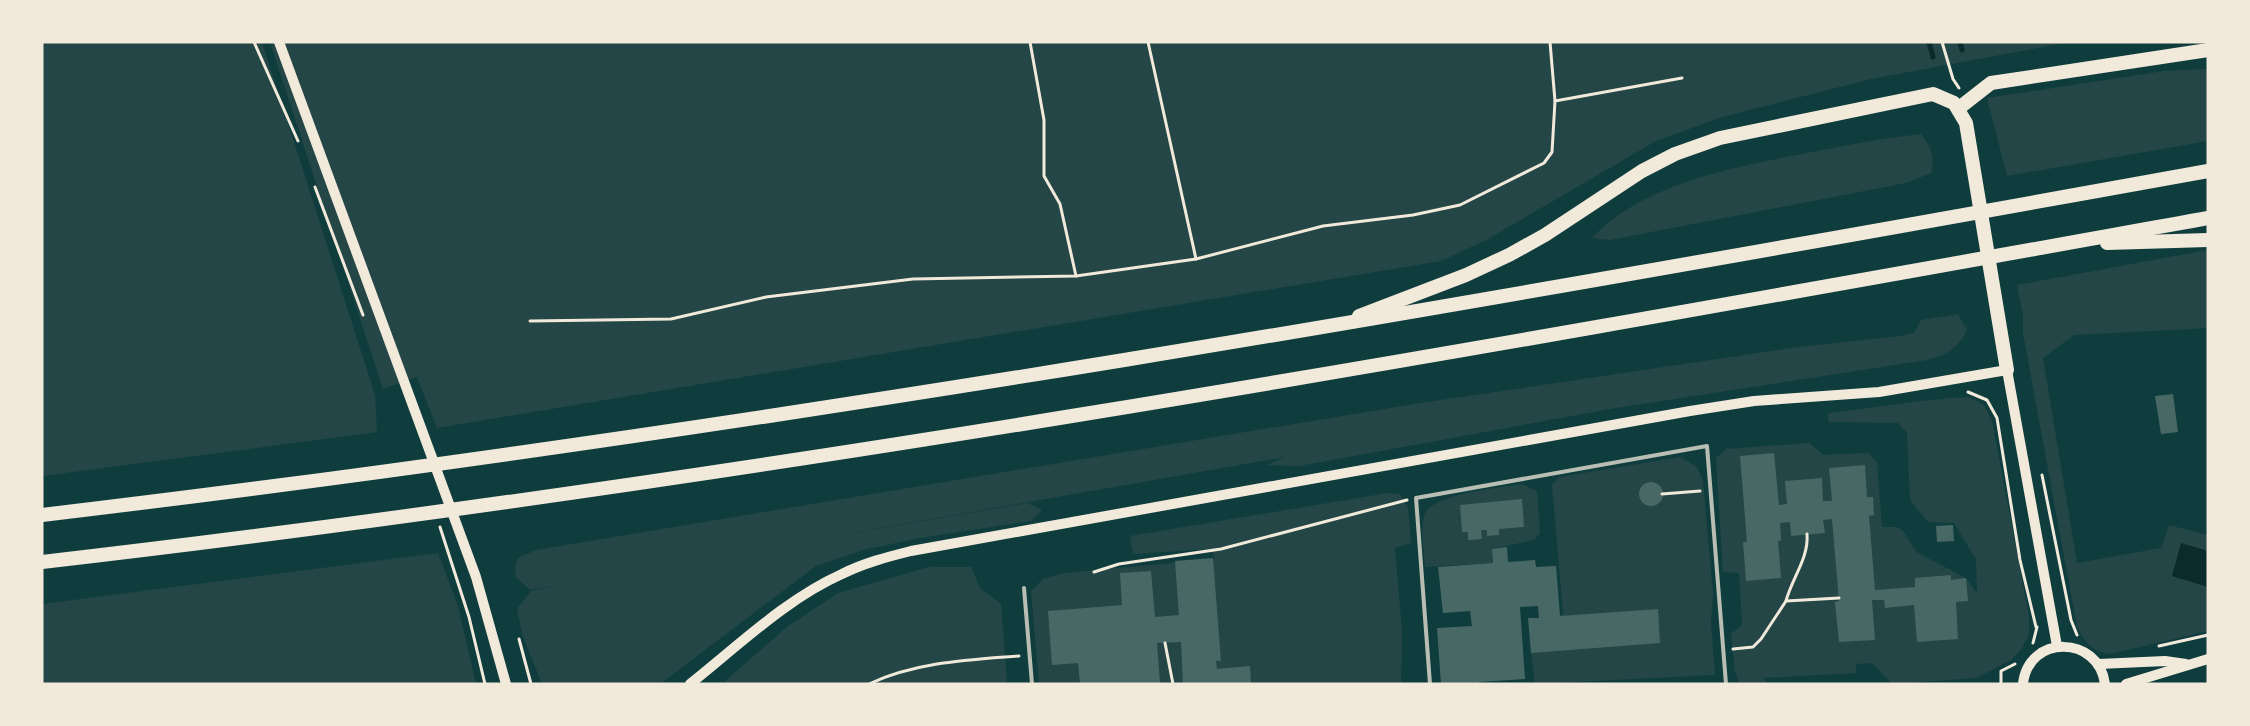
<svg xmlns="http://www.w3.org/2000/svg" width="2250" height="726" viewBox="0 0 2250 726" font-family="'Work Sans',sans-serif">
<rect width="100%" height="100%" fill="#0f3d3e"/>
<g fill="#244646">
<polygon points="42,42 262,42 375,395 377,432 42,476"/>
<polygon points="270,42 2070,42 1871,79 1722,117 1656,141 1488,239 1441,261 437,428 417,377 383,389"/>
<polygon points="2208,69 2208,141 2007,176 1987,98 2164,71"/>
<path d="M1921 134C1931 147 1935 156 1931 173L1906 183 1610 240 1592 238C1643 182 1740 166 1812 152 1848 145 1884 138 1921 134Z"/>
<path d="M2208 250V328L2074 335 2043 358 2077 563 2161 548 2169 525 2208 535V631L2110 654C2091 651 2086 643 2077 627L2023 333V315L2017 285Z"/>
<path d="M1958 314 1967 330C1959 348 1946 355 1927 360L1610 409 1299 466 1267 465 1285 457 795 543 1027 503 1042 510 1031 521 920 538 863 550 816 566 660 684H542L522 634 517 609 531 591 557 585 530 590 516 577 515 567 518 558 536 550 1414 404 1799 347 1900 336 1914 333 1921 320Z"/>
<path d="M1969 397 1984 405 1992 421 2029 616V634L2022 648 2011 660 1976 678 1892 684 1872 663 1856 664V673L1763 678 1768 684H1740L1735 672 1731 634 1742 625 1739 573 1723 572 1716 458 1726 449 1809 443 1823 455 1868 453 1877 462 1882 527H1897L1903 531 1916 552 1966 578 1977 593 1976 559 1954 523 1928 522 1910 500 1907 433 1898 423 1829 422 1828 413C1875 408 1922 399 1969 397Z"/>
<polygon points="1680,457 1697,467 1703,481 1713,593 1711,624 1715,675 1535,684 1531,653 1563,613 1552,485 1559,477"/>
<path d="M1522 484 1537 491 1540 533 1534 540 1492 549 1493 563 1425 567C1424 552 1420 531 1424 516 1430 493 1500 488 1522 484Z"/>
<polygon points="1388,493 1400,494 1408,508 1411,543 1395,548 1402,632 1401,684 1039,684 1031,591 1043,579 1064,573 1215,559 1211,549 1133,554 1130,536"/>
<polygon points="438,553 458,606 476,684 42,684 42,604"/>
<polygon points="929,567 971,567 980,588 1001,604 1007,684 722,684 788,626 838,593"/>
</g>
<polygon fill="#0a2a2b" points="2181,543 2208,551 2208,587 2172,576"/>
<g fill="none" stroke-linecap="round" stroke-linejoin="round">
<g stroke="#0a2a2b" stroke-width="5">
<polyline points="1929,42 1933,57"/>
<polyline points="1960,42 1962,50"/>
</g>
</g>
<g fill="#486865">
<polygon points="2173,394 2178,432 2161,434 2155,396"/>
<polygon points="1774,453 1779,505 1787,504 1785,481 1822,478 1823,501 1832,501 1829,468 1865,465 1867,497 1873,497 1874,515 1869,516 1875,590 1915,587 1915,578 1951,575 1951,580 1966,578 1968,601 1956,602 1958,639 1917,642 1914,605 1885,608 1884,600 1872,600 1875,640 1839,642 1835,602 1839,601 1832,519 1823,520 1825,533 1791,536 1790,522 1780,523 1781,541 1778,541 1781,578 1746,581 1743,542 1747,542 1740,456"/>
<circle cx="1651" cy="494" r="12"/>
<polygon points="1522,499 1524,527 1499,529 1499,535 1487,536 1487,530 1481,530 1482,539 1468,540 1468,532 1462,532 1460,505"/>
<polygon points="1953,525 1954,541 1937,542 1936,526"/>
<polygon points="1507,547 1508,562 1535,560 1536,567 1556,566 1560,616 1658,609 1660,643 1531,653 1528,618 1539,618 1538,606 1520,607 1525,679 1479,682 1479,684 1441,684 1437,628 1472,626 1470,611 1443,613 1438,567 1493,563 1492,549"/>
<polygon points="1213,558 1221,661 1216,661 1217,669 1250,666 1251,684 1183,684 1181,642 1157,643 1160,683 1080,684 1078,663 1052,665 1048,611 1122,605 1120,573 1151,571 1155,617 1179,615 1175,561"/>
</g>
<g fill="none" stroke-linecap="round" stroke-linejoin="round">
<g stroke="#f1e9da" stroke-width="3">
<polyline points="254,42 298,141"/>
<polyline points="1030,42 1044,120 1044,176 1060,204 1076,276"/>
<polyline points="1148,42 1196,259"/>
<polyline points="1550,42 1555,101"/>
<polyline points="1942,42 1953,79 1959,88"/>
<polyline points="315,187 363,315"/>
<polyline points="530,321 671,319 766,297 913,279 1076,276 1196,259 1323,226 1413,215 1460,205 1544,163 1552,152 1555,101 1682,78"/>
<polyline points="1968,392 1987,400 1997,418 2020,560 2036,627"/>
<polyline points="2042,475 2071,620 2077,635"/>
<polyline points="1662,494 1700,491"/>
<polyline points="440,527 469,617 485,684"/>
<polyline points="1094,572 1119,564 1221,549 1407,500"/>
<path d="M1786 601C1792 578 1809 558 1807 534"/>
<polyline points="519,639 531,684"/>
<polyline points="1165,643 1173,684"/>
<polyline points="2033,643 2037,627"/>
<polyline points="2159,646 2208,635"/>
<polyline points="1733,649 1753,647 1761,639 1786,601 1839,598"/>
<path d="M869 684C916 662 968 660 1019 656"/>
<polyline points="2001,684 2001,671 2015,664"/>
</g>
<g stroke="#b8beb3" stroke-width="4">
<polyline points="1024,588 1032,684"/>
<polyline points="1430,684 1416,498 1707,446 1726,684"/>
</g>
<g stroke="#f1e9da" stroke-width="10">
<polyline points="279,42 476,577 506,684"/>
<polyline points="2099,664 2165,661 2186,664"/>
<path d="M690 684C738 646 786 599 842 574 864 563 887 557 911 551L1690 411 1754 401 1879 392 2007 370 2057 646"/>
<path d="M2023 684C2028 634 2099 635 2105 684"/>
<polyline points="2126,684 2208,659"/>
</g>
<g stroke="#f1e9da" stroke-width="14">
<polyline points="1959,108 1991,83 2208,50"/>
<polyline points="2107,243 2208,240"/>
<polyline points="1359,316 1466,275 1509,255 1545,235 1642,171 1675,154 1720,138 1933,94 1954,103 1966,123 2007,370"/>
<path d="M42 515C768 429 1488 301 2208 171"/>
<path d="M42 562C769 478 1488 347 2208 218"/>
</g>
</g>
<rect width="2250" height="726" fill="none" stroke="#f1e9da" stroke-width="87"/>
</svg>
